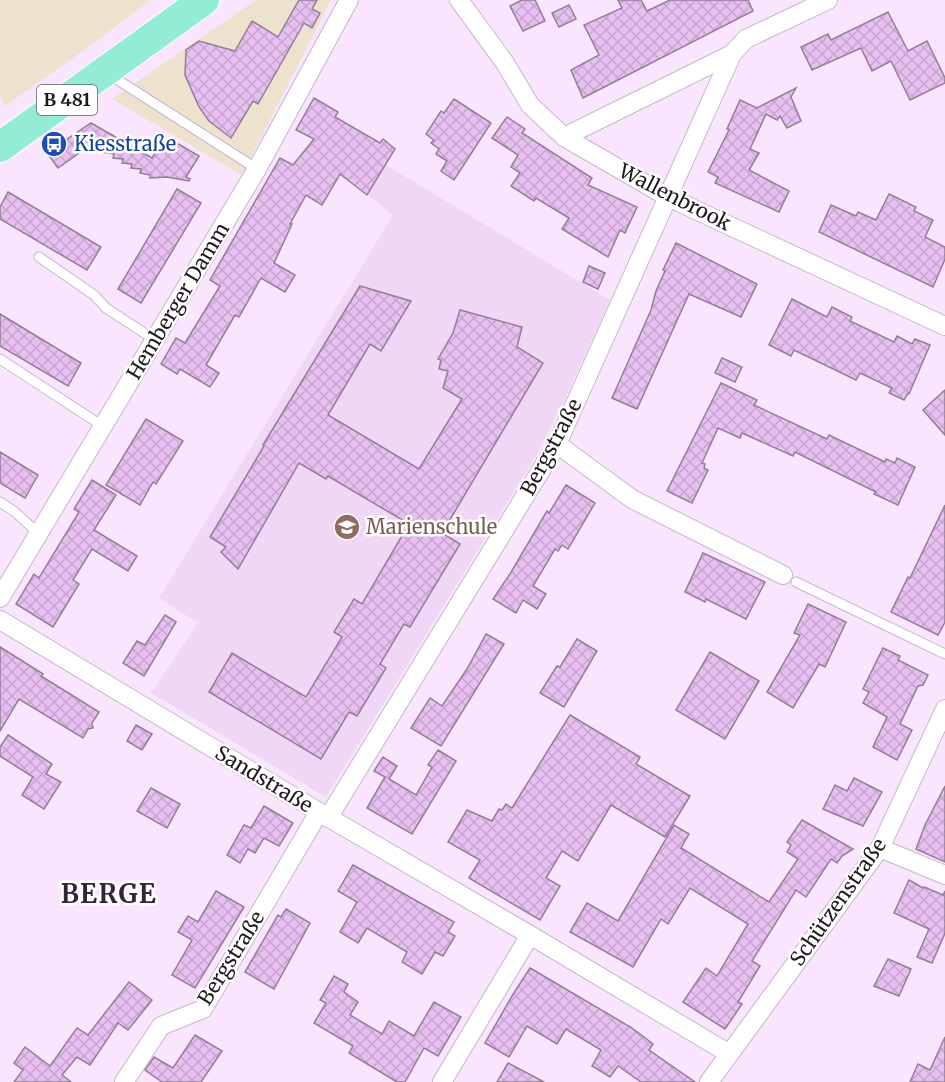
<svg xmlns="http://www.w3.org/2000/svg" width="945" height="1082" viewBox="0 0 945 1082" font-family="Merriweather,serif">
<defs>
<pattern id="building-cross-hatch" width="8" height="8" patternUnits="userSpaceOnUse" patternTransform="scale(1.5)"><rect width="8" height="8" fill="#e8bff1"/><path d="M0 0l8 8M0 8l8-8" fill="none" stroke="#c7a3ce"/></pattern>
</defs>
<rect width="100%" height="100%" fill="#fae5fe"/>
<g fill="#ece2cd">
<polygon points="0,0 150,0 101,38 5,106 0,94"/>
<polygon points="256,0 331,0 242,175 112,99"/>
</g>
<polygon fill="#f0d7f6" points="386,165 610,300 563,403 536,456 326,797 151,693 198,623 159,598 393,215 368,195"/>
<g fill="url(#building-cross-hatch)" stroke="#927f96" stroke-width="1.5">
<polygon points="299,0 317,0 312,9 320,13 312,28 304,23 258,104 253,101 231,138 209,121 199,107 185,75 186,50 199,41 235,51 252,21 278,37"/>
<polygon points="522,0 535,0 545,21 523,31 510,6"/>
<polygon points="618,0 641,0 647,11 670,0 748,0 753,11 583,98 571,70 599,55 584,25 622,8"/>
<polygon points="569,5 576,19 559,27 552,13"/>
<polygon points="888,12 908,51 927,41 945,78 945,83 910,100 891,61 872,71 861,48 812,70 801,47 828,34 831,40"/>
<polygon points="796,88 791,97 801,121 787,128 780,116 777,120 766,114 750,149 759,153 749,170 789,191 779,212 715,183 718,177 708,172 729,130 727,129 740,100 757,108"/>
<polygon points="314,98 338,112 335,117 380,143 383,139 395,149 367,195 340,174 322,205 306,195 290,224 292,224 274,263 295,275 285,292 261,278 239,317 235,315 206,365 219,373 210,387 180,369 177,374 161,364 176,338 185,343 220,286 210,280 280,158 293,165 314,139 296,130"/>
<polygon points="454,99 491,123 454,180 441,171 447,161 436,154 439,149 431,143 434,140 426,134 441,111 444,113"/>
<polygon points="507,117 525,129 522,133 592,178 588,185 637,207 625,233 620,230 608,257 562,229 569,218 536,198 534,201 511,186 520,173 511,167 518,155 492,138"/>
<polygon points="91,123 152,158 157,150 162,153 170,139 199,156 186,177 190,179 189,181 167,177 150,178 150,175 140,173 141,169 131,168 132,164 122,163 123,159 113,158 114,154 85,149 58,168 47,153"/>
<polygon points="177,189 201,203 141,303 118,289"/>
<polygon points="8,192 101,247 87,270 0,219 0,207"/>
<polygon points="889,194 916,207 914,211 933,220 925,237 945,247 945,259 933,287 819,232 831,205 856,216 858,212 876,220"/>
<polygon points="676,243 757,284 741,317 689,294 637,409 612,398 651,310 656,291 665,271 663,270"/>
<polygon points="589,266 605,273 598,289 583,282"/>
<polygon points="360,286 411,301 381,351 370,344 328,415 419,469 462,399 443,388 448,371 439,369 441,360 438,359 453,333 460,310 522,327 517,347 543,363 442,533 460,544 410,627 404,624 380,664 386,668 357,716 349,712 321,759 209,692 232,653 306,697 342,637 334,632 354,599 362,604 409,524 328,476 326,479 299,463 238,569 221,552 226,547 210,537 264,446 263,445"/>
<polygon points="792,299 827,317 832,307 852,317 850,321 894,342 897,336 912,344 915,339 930,345 909,394 908,393 904,400 889,393 892,388 860,373 856,380 794,350 791,356 769,345"/>
<polygon points="0,314 81,363 68,386 0,346"/>
<polygon points="722,358 742,367 735,382 715,373"/>
<polygon points="721,383 757,400 754,405 827,439 829,435 885,462 886,459 895,463 897,458 915,467 898,505 874,494 876,492 795,452 793,456 742,433 740,438 718,428 702,463 705,464 704,468 708,470 692,503 667,491"/>
<polygon points="945,390 945,435 923,410"/>
<polygon points="146,419 183,441 156,484 153,482 140,505 106,485"/>
<polygon points="0,452 38,475 25,498 0,483"/>
<polygon points="92,480 116,495 94,530 137,556 128,571 92,549 73,580 79,584 53,627 16,604 34,574 39,578 79,512 74,509"/>
<polygon points="566,485 595,503 568,549 562,545 558,551 555,549 533,586 546,594 537,609 523,600 516,613 493,599 510,574 547,511 549,513"/>
<polygon points="945,505 945,622 938,635 891,612 908,577 910,578"/>
<polygon points="703,553 765,582 746,619 706,599 705,602 685,592"/>
<polygon points="808,604 846,622 825,667 819,664 793,708 767,692 800,635 794,633"/>
<polygon points="165,615 176,622 144,676 123,663 137,641 145,645"/>
<polygon points="486,634 504,644 441,746 411,728 430,698 442,706 467,669"/>
<polygon points="577,639 597,651 564,707 540,693 557,666 560,667"/>
<polygon points="0,647 43,674 41,676 99,712 92,723 93,728 88,729 83,738 19,699 0,731"/>
<polygon points="883,648 900,656 898,660 928,675 923,685 918,686 900,724 912,730 897,760 873,747 887,717 863,703 869,692 863,689"/>
<polygon points="710,652 759,681 725,739 676,710"/>
<polygon points="570,715 640,757 636,764 690,796 665,837 611,805 578,861 562,851 546,878 560,886 540,920 469,878 480,860 448,842 467,810 492,821 499,809 502,810 506,804 512,808"/>
<polygon points="136,725 152,734 142,750 127,741"/>
<polygon points="8,735 52,764 46,774 61,782 44,809 22,795 33,777 0,756 0,747"/>
<polygon points="438,750 456,761 412,834 367,808 385,777 374,771 383,757 397,766 389,779 416,795 432,767 428,765"/>
<polygon points="854,778 882,792 863,826 823,809 835,785 847,791"/>
<polygon points="945,786 945,862 916,849 925,825"/>
<polygon points="151,788 180,804 167,828 137,811"/>
<polygon points="264,806 293,823 279,846 264,838 255,853 248,849 240,863 227,855 244,825 251,828"/>
<polygon points="802,820 853,849 842,856 837,863 831,859 806,897 796,890 752,961 760,966 738,1002 742,1004 725,1029 683,1002 706,968 717,976 748,924 690,888 668,924 661,919 633,967 570,932 587,903 618,921 674,825 689,834 681,848 769,902 798,859 787,852 791,845 787,842"/>
<polygon points="353,865 454,922 448,932 455,936 443,956 435,952 422,974 402,962 407,952 367,928 358,943 340,932 357,902 338,891"/>
<polygon points="909,880 923,888 924,887 943,895 945,891 945,933 932,963 917,957 929,929 894,913"/>
<polygon points="216,891 244,907 195,988 172,975 192,940 178,932 188,916 198,922"/>
<polygon points="286,909 310,923 274,989 245,972 278,915 281,917"/>
<polygon points="888,959 911,969 899,996 874,986"/>
<polygon points="530,968 632,1028 653,1044 649,1050 695,1082 641,1082 618,1066 610,1077 592,1066 601,1050 566,1029 557,1044 527,1026 509,1057 485,1043 512,996"/>
<polygon points="334,976 348,984 344,992 358,1002 350,1015 382,1034 389,1021 414,1036 434,1002 461,1017 438,1056 424,1048 405,1082 397,1082 349,1053 353,1046 314,1023 326,1003 320,1000"/>
<polygon points="129,982 152,1000 128,1030 118,1023 90,1065 77,1057 62,1075 71,1082 14,1082 23,1070 14,1063 25,1047 50,1066 77,1028 88,1035"/>
<polygon points="195,1035 222,1051 201,1082 162,1082 145,1070 154,1057 173,1068"/>
<polygon points="945,1037 945,1082 910,1082 918,1064 930,1070"/>
<polygon points="508,1063 544,1082 497,1082"/>
</g>
<g fill="none" stroke-linecap="round" stroke-linejoin="round">
<g stroke="#c9b5ce" stroke-width="11">
<g id="lane">
<polyline points="110,75 257,169"/>
<polyline points="39,257 94,295 106,308 155,340"/>
<polyline points="0,359 104,427"/>
<polyline points="0,502 15,512 39,534"/>
<polyline points="796,582 945,654"/>
</g>
</g>
<g stroke="#c9b5ce" stroke-width="20">
<g id="street">
<polyline points="459,0 505,63 530,105 564,137 668,197 945,326"/>
<polyline points="564,137 732,54"/>
<polyline points="557,444 632,499 783,575"/>
<polyline points="0,598 257,169 349,0"/>
<polyline points="0,620 319,812 530,935 728,1053"/>
<polyline points="328,818 557,444 732,54 746,39 828,0"/>
<polyline points="880,848 945,875"/>
<polyline points="124,1082 161,1026 203,1009 319,812"/>
<polyline points="442,1082 530,935"/>
<polyline points="709,1082 880,848 945,709"/>
</g>
</g>
<g stroke="#fff" stroke-width="32">
<polyline id="primary" points="0,147 204,0"/>
</g>
<use href="#lane" stroke="#fff" stroke-width="9"/>
<use href="#street" stroke="#fff" stroke-width="18"/>
<use href="#primary" stroke="#95ecd4" stroke-width="30"/>
</g>
<defs>
<g id="bus-disc" transform="scale(1.35)"><circle r="9.5" fill="#1a4fb4" stroke="#fff"/><path d="M-5-6H5V4H4V6H2V4H-2V6H-4V4H-5ZM-3.5-4V0h7V-4ZM-3.5 1.2v1.5H-2V1.2ZM2 1.2v1.5H3.5V1.2Z" fill="#fff"/></g>
<g id="school-disc" transform="scale(1.35)"><circle r="9.5" fill="#8d6e63" stroke="#fff"/><path d="M0-5L7-2L0 1L-7-2ZM-4 1L0 2.5L4 1V4Q0 6-4 4Z" fill="#fff"/></g>
</defs>
<g fill-rule="evenodd">
<use href="#bus-disc" x="54" y="144"/>
<use href="#school-disc" x="347" y="527"/>
</g>
<g text-anchor="middle" stroke-width="5" stroke-linejoin="round" paint-order="stroke">
<rect fill="#fff" stroke="#635d64" stroke-width="1.5" x="37" y="85" width="60" height="30" rx="4.5"/>
<g font-size="18" font-weight="bold" fill="#201821">
<text x="67" y="106">B 481</text>
</g>
<g font-size="20" fill="#164399" stroke="#fff" text-anchor="start">
<text x="74" y="151">Kiesstraße</text>
</g>
<g font-size="20" fill="#201821" stroke="#fff">
<text transform="translate(675 197) rotate(27)" y="7">Wallenbrook</text>
<text transform="translate(178 301) rotate(-59)" y="7">Hemberger Damm</text>
<text transform="translate(551 447) rotate(-62)" y="7">Bergstraße</text>
<text transform="translate(264 779) rotate(31)" y="7">Sandstraße</text>
<text transform="translate(838 902) rotate(-55)" y="7">Schützenstraße</text>
<text transform="translate(231 958) rotate(-58)" y="7">Bergstraße</text>
</g>
<g font-size="20" fill="#785e54" stroke="#fff" text-anchor="start">
<text x="366" y="534">Marienschule</text>
</g>
<g font-size="26" font-weight="bold" letter-spacing="1.5" fill="#352538" stroke="#fff">
<text x="109" y="903">BERGE</text>
</g>
</g>
</svg>
